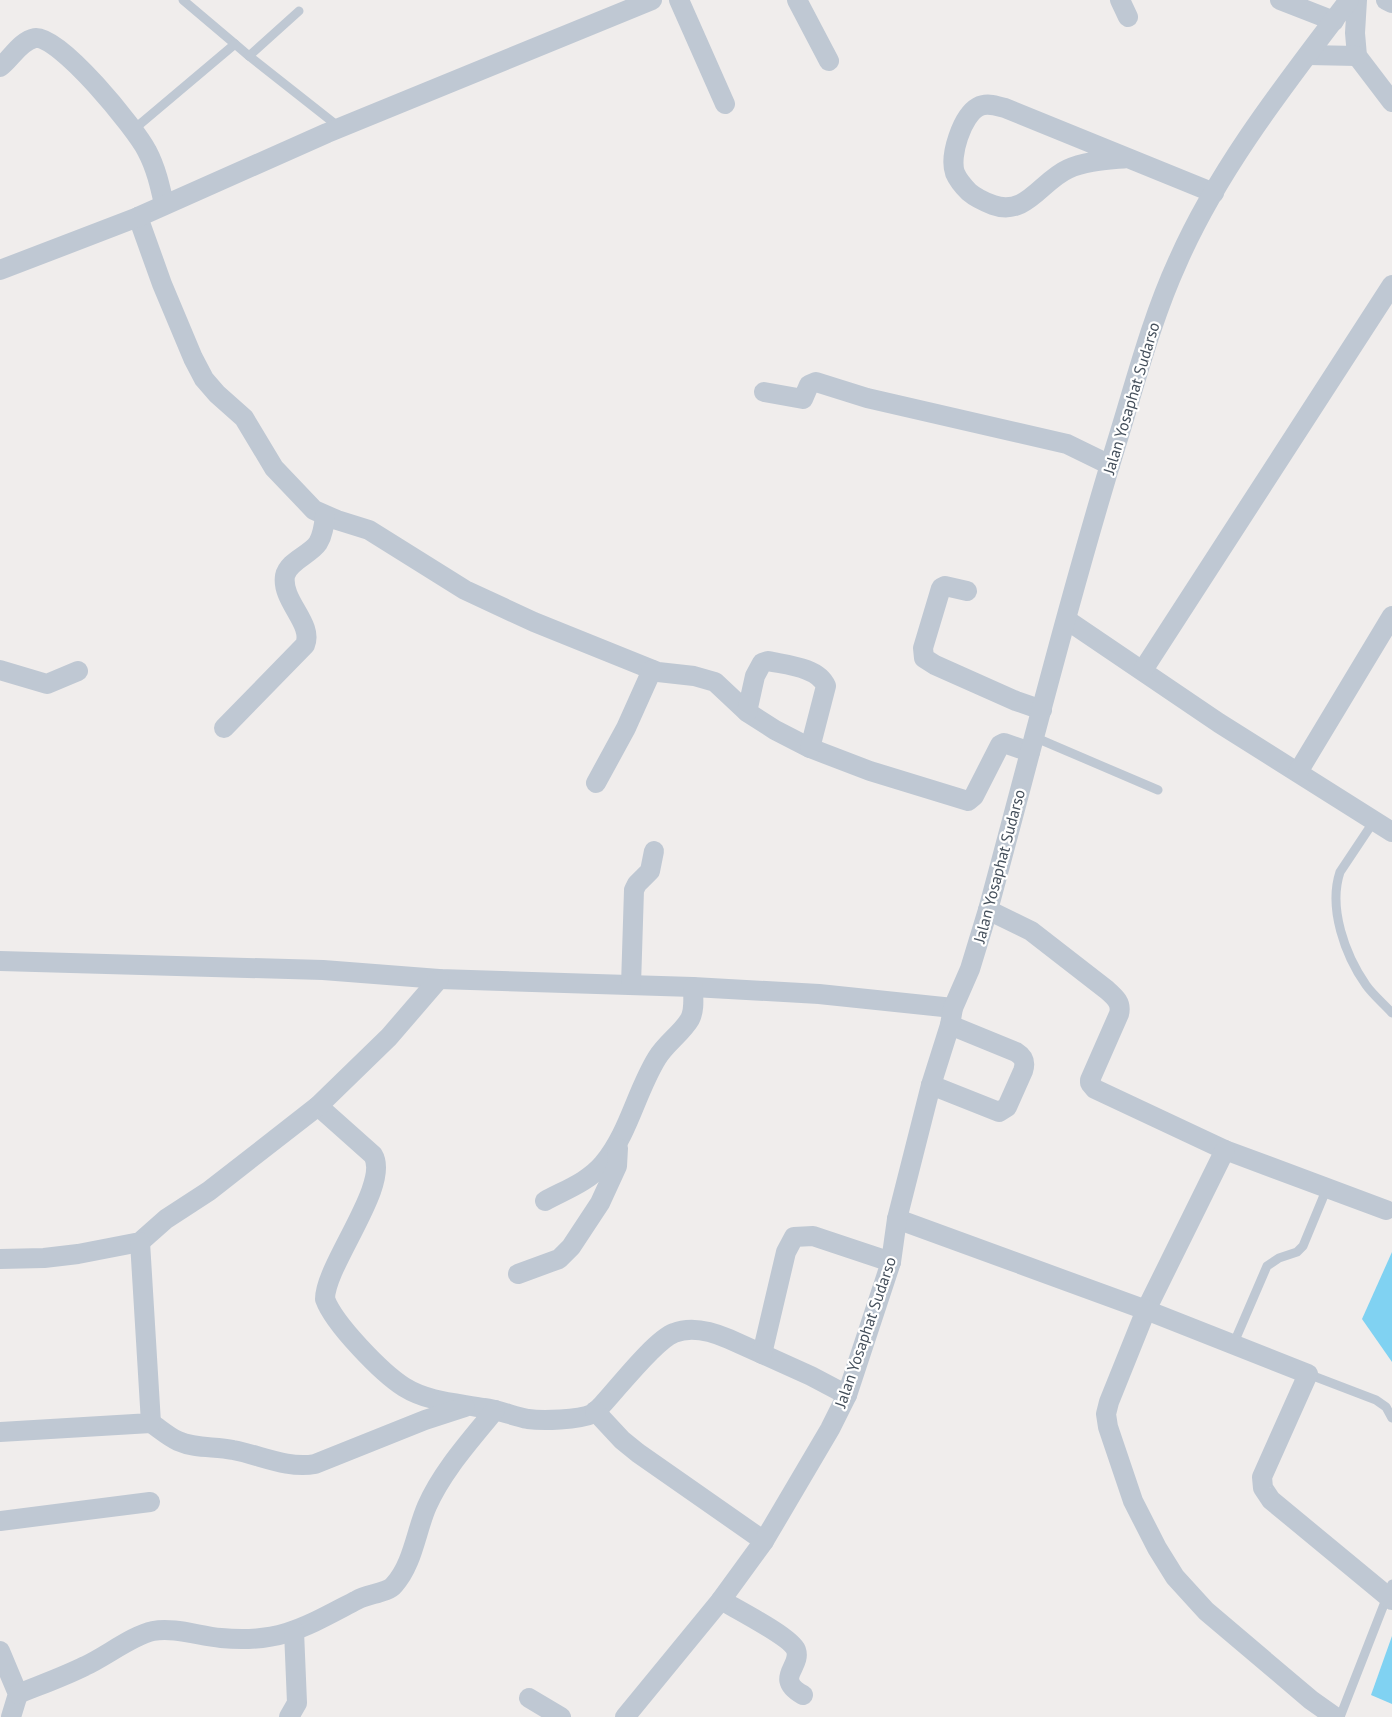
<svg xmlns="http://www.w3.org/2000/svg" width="1392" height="1717" viewBox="0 0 1392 1717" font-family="'PT Sans',sans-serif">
<rect width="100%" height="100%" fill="#f0edec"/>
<g fill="#80d2f2">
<polygon points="1392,1252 1392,1362 1362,1319"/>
<polygon points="1392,1636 1392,1704 1371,1695"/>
</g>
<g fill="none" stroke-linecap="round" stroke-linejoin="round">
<g stroke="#bfc8d3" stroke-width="9">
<polyline points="183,0 235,44"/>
<polyline points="249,56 339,127"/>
<polyline points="133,130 235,44 249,56 299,11"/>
<polyline points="1034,737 1158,790"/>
<path d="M1374 821 1340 872C1328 908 1345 955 1366 985 1373 995 1384 1004 1392 1013"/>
<polyline points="1233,1345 1267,1266 1279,1258 1297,1252 1303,1246 1327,1188"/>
<polyline points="1308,1374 1376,1400 1386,1407 1392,1418"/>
<polyline points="1340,1717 1392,1584"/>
</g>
<g stroke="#bfc8d3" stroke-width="20">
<polyline points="679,0 725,104"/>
<polyline points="797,0 829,61"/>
<polyline points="1120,0 1128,17"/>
<polyline points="1280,0 1334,21"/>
<polyline points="1357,0 1355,33 1357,56 1392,102"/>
<polyline points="1386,0 1392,3"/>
<polyline points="1308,55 1357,56"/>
<path d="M0 67C11 59 20 41 35 38 59 34 136 129 147 151 156 168 160 186 164 204"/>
<path d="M1127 158C1108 160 1085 161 1068 169 1041 181 1026 217 993 205 985 202 976 198 969 192 964 187 958 180 955 173 949 156 962 116 978 107 987 102 997 106 1005 108L1214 193"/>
<polyline points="138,217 162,284 193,358 204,379 217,394 244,418 274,468 314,510 337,520 369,530 465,590 534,622 658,672 694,676 715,682 747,712 775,730 810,748 870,771 968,801 974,796 1000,745 1004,743 1030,752"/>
<polyline points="0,270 138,217 327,133 652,0"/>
<polyline points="764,392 803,399 809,385 816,382 867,398 1067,444 1110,465"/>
<polyline points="967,591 945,586 941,588 923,648 924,658 935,665 1016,701 1042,710"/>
<polyline points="1067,620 1219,723 1392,832"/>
<polyline points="0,670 47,684 78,671"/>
<polyline points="1143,670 1392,285"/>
<path d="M747 712 755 676 762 663 768 661C786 665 818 667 826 686L810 748"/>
<path d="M224 728 305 645C314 624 281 601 285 576 288 561 310 555 318 543 323 535 324 525 325 516"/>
<polyline points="1298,772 1392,616"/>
<polyline points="596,783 626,728 652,670"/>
<path d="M988 910 1031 931 1107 990C1115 997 1122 1003 1119 1014L1090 1080V1083L1095 1089 1225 1150 1386 1210"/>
<polyline points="0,961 323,970 439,979 693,987 819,994 953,1008"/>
<polyline points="631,985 634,890 637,884 650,871 654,851"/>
<path d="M931 1085 999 1112 1007 1107 1023 1071C1026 1062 1024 1057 1016 1052L950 1025"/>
<path d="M318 1106 373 1155C391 1184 325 1265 325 1299 334 1324 382 1373 404 1387 428 1402 457 1403 484 1408 499 1410 513 1416 528 1419 542 1421 579 1420 592 1414 596 1412 599 1408 602 1405 618 1388 655 1340 674 1333 691 1326 713 1332 729 1339L811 1376 847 1395"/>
<polyline points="1225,1150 1146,1310 1109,1402 1106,1414 1108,1427 1133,1501 1157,1548 1175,1577 1206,1611 1311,1700 1335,1717"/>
<path d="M545 1201C565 1190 588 1182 603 1164 629 1133 636 1092 657 1058 666 1043 682 1033 690 1019 695 1009 693 998 693 987"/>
<polyline points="897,1219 1146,1310 1308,1374 1262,1477 1263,1488 1271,1500 1392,1600"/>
<polyline points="0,1259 44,1258 78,1254 140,1242 166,1219 209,1191 318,1106 389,1037 439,979"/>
<polyline points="518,1274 559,1259 571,1247 600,1203 617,1166 618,1148"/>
<polyline points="762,1354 786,1252 794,1237 813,1236 891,1262"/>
<polyline points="595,1411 622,1440 638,1453 764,1541"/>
<path d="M151 1423C160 1429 169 1437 178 1441 196 1449 215 1446 233 1450 260 1455 287 1469 315 1464L425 1420 465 1407"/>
<polyline points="0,1432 151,1423 140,1242"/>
<polyline points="0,1521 150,1502"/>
<path d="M721 1600C736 1609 791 1637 796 1650 802 1667 773 1678 803 1695"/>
<polyline points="0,1651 18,1694 11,1717"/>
<path d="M18 1694C40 1685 63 1677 85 1666 105 1657 133 1635 153 1631 174 1627 199 1636 221 1638 280 1644 307 1626 357 1600 367 1594 388 1593 394 1585 413 1564 416 1531 427 1506 443 1470 471 1440 495 1410"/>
<polyline points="529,1698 561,1717"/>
<polyline points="289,1717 297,1703 294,1631"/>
<path d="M625 1717 721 1600 764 1541 830 1429 847 1395 891 1262 897 1219 931 1085 950 1025 953 1008 970 969 988 910C1030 755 1069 599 1116 445 1135 384 1151 320 1178 261 1220 166 1287 82 1349 0"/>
</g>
</g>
<g text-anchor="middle" stroke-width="4.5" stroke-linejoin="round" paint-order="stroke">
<g font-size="16" fill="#444f5b" stroke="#fff">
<text transform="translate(1131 398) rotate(-73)" y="6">Jalan Yosaphat Sudarso</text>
<text transform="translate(999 866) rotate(-75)" y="6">Jalan Yosaphat Sudarso</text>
<text transform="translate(865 1332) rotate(-71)" y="6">Jalan Yosaphat Sudarso</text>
</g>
</g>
</svg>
